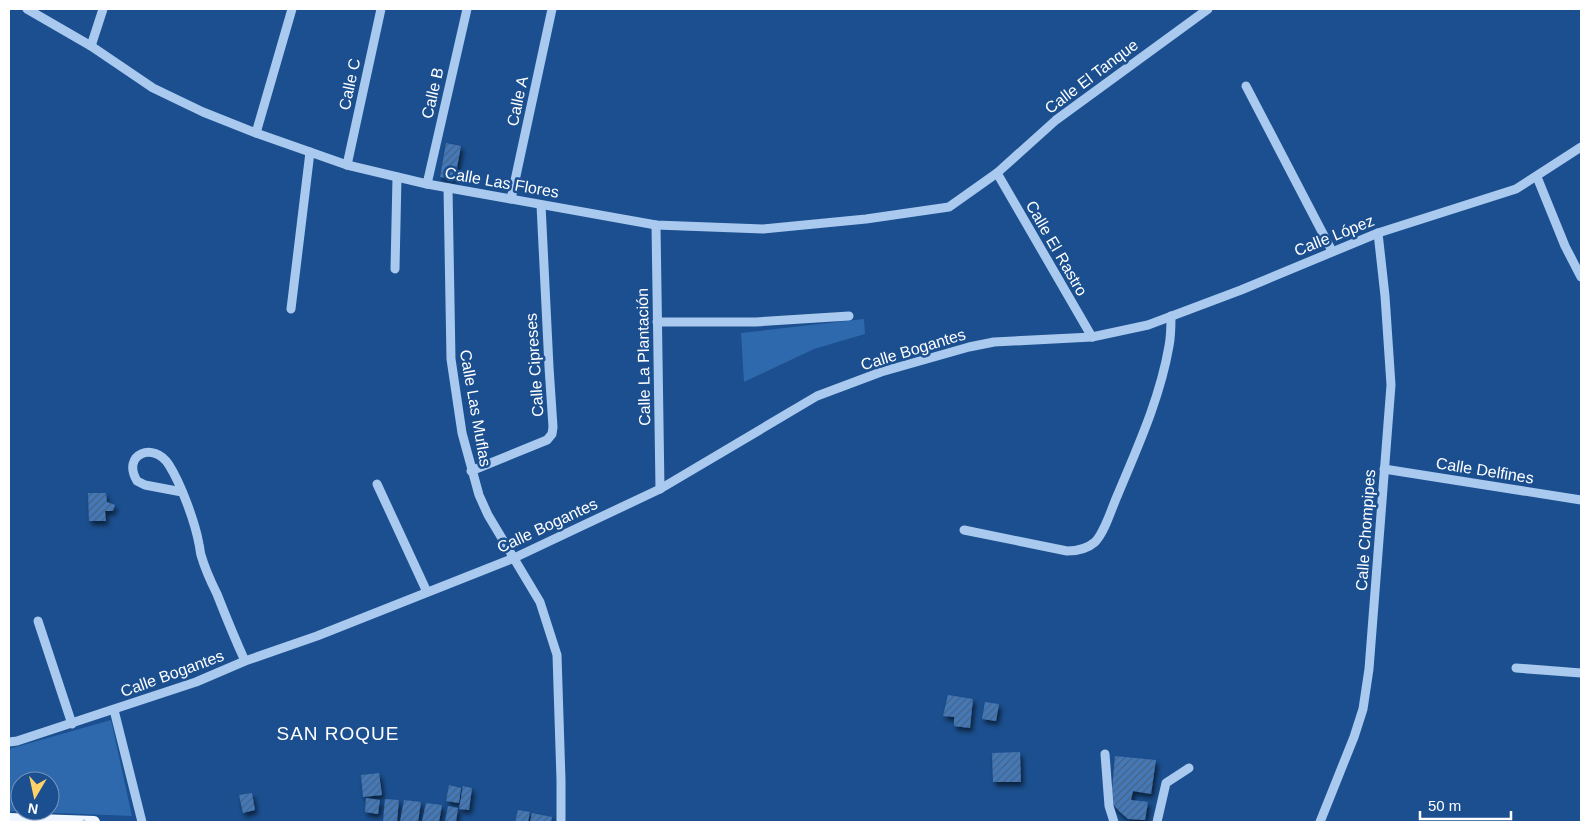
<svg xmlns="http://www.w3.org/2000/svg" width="1590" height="831" viewBox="0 0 1590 831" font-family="Arial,sans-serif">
<defs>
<pattern id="building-hatch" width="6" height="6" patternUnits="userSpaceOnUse" patternTransform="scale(1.25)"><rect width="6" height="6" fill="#4478b7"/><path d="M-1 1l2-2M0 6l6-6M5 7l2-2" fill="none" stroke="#486282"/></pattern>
<filter id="shadow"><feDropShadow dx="2.5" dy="4" stdDeviation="2.5" flood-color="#0009"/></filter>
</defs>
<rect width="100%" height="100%" fill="#1b4f8f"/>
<g fill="#2e69ad" fill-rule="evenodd">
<polygon points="864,319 865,334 814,349 744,382 741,333"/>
<path d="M111 720 132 816 9 811V749ZM20 781H50V811H20Z"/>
</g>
<g fill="url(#building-hatch)" filter="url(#shadow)">
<polygon points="446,143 461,146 455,179 440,177"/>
<polygon points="88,493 106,493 107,502 115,505 113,511 105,511 106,521 89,521"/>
<polygon points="948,695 973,699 970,728 954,726 954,717 943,716"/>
<polygon points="985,702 999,704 996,721 982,719"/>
<polygon points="1020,752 1021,782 993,782 992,753"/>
<polygon points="1115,756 1156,760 1151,794 1133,791 1131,800 1148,802 1145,820 1128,819 1119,811 1111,802"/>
<polygon points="379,773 382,795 363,797 361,775"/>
<polygon points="449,785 461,788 459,803 446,801"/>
<polygon points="463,786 472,788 469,810 459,809"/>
<polygon points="252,793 255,810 243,813 239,795"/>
<polygon points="366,798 380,800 378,814 365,812"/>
<polygon points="385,799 399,800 397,822 383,822"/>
<polygon points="404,800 421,802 418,822 400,822"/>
<polygon points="426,803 442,805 439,822 422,822"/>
<polygon points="448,806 458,808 456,822 445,822"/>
<polygon points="518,810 530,812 528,822 515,822"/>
<polygon points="532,813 552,817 551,822 530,822"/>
</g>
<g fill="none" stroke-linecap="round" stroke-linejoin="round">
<g stroke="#a9c9ee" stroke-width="9">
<polyline points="27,9 91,46 153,88 203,112 256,133 347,165 427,184 656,225 763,229 866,219 949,207 997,173 1056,120 1208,9"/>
<polyline points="91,46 103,9"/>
<polyline points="1246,86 1332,251"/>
<polyline points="256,133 292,9"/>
<polyline points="347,165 381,9"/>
<polyline points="997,173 1092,337"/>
<polyline points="1537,177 1565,246 1581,277"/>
<polyline points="427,184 467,9"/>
<polyline points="448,188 451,359 462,433 479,495 488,515 540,602 557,655 561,780 561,822"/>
<polyline points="511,199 552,9"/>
<polyline points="656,225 660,489"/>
<polyline points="395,269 397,177"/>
<polyline points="291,309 310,152"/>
<polyline points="657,322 756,322 849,316"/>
<polyline points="1384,469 1581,500"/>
<polyline points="471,471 547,440 552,434 553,427 549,367 541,205"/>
<polyline points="377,484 427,592"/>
<path d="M182 492 145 485 137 481C121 454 154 441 169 465 181 484 195 522 199 544 200 548 200 552 201 555 205 569 211 582 217 594 226 617 235 639 245 661"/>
<path d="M964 530 1067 551C1077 551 1087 549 1095 542 1105 532 1112 507 1118 494 1138 446 1160 398 1169 346 1171 336 1171 326 1171 316"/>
<polyline points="38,621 72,724"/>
<polyline points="1516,668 1581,673"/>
<polyline points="114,710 142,822"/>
<polyline points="9,742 17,741 196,682 245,661 317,636 514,558 660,489 817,396 881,372 969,347 994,342 1092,337 1148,325 1241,290 1378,233 1516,189 1581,147"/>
<polyline points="1105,754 1109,806 1114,822"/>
<polyline points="1157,822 1166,783 1189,768"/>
<polyline points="1320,822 1354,737 1363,709 1369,669 1391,385 1385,296 1378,233"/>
</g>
<polyline stroke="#f0f6ff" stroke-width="12" points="9,819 94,822"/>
<polyline stroke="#a9c9ee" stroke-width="2.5" stroke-dasharray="2.5 4" stroke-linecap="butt" points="84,822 84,816"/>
</g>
<g text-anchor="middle" stroke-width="5" stroke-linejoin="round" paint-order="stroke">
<g font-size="16" fill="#fff" stroke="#1b4f8f">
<text transform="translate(1091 76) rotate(-37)" y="6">Calle El Tanque</text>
<text transform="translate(349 84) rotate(-78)" y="6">Calle C</text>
<text transform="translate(432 93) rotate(-77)" y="6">Calle B</text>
<text transform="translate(517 101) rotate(-78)" y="6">Calle A</text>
<text transform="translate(502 182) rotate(10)" y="6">Calle Las Flores</text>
<text transform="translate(1334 235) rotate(-22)" y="6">Calle López</text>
<text transform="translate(1057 248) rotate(60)" y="6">Calle El Rastro</text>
<text transform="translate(913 349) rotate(-17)" y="6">Calle Bogantes</text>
<text transform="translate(643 357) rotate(-91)" y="6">Calle La Plantación</text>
<text transform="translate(534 365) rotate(-94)" y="6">Calle Cipreses</text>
<text transform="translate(476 408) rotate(80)" y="6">Calle Las Muflas</text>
<text transform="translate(1485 470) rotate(9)" y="6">Calle Delfines</text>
<text transform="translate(547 525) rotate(-25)" y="6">Calle Bogantes</text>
<text transform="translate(1365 530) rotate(-86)" y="6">Calle Chompipes</text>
<text transform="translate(172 673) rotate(-20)" y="6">Calle Bogantes</text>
</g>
<g font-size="19" letter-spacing="1" fill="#fff" stroke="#1b4f8f">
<text x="338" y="740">SAN ROQUE</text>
</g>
</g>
<rect width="1590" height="831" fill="none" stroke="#ffffff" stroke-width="20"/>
<g transform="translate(35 796) rotate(189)"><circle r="24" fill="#1b4f8f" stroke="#7695bc"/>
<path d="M0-4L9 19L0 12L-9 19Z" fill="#ffd166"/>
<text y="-8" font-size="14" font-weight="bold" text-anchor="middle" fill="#ffffff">N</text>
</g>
<path d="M1420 811v8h91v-8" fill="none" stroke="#ffffff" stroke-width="2.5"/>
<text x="1428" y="811" font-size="15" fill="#ffffff" stroke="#1b4f8f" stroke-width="4" paint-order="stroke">50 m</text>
</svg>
